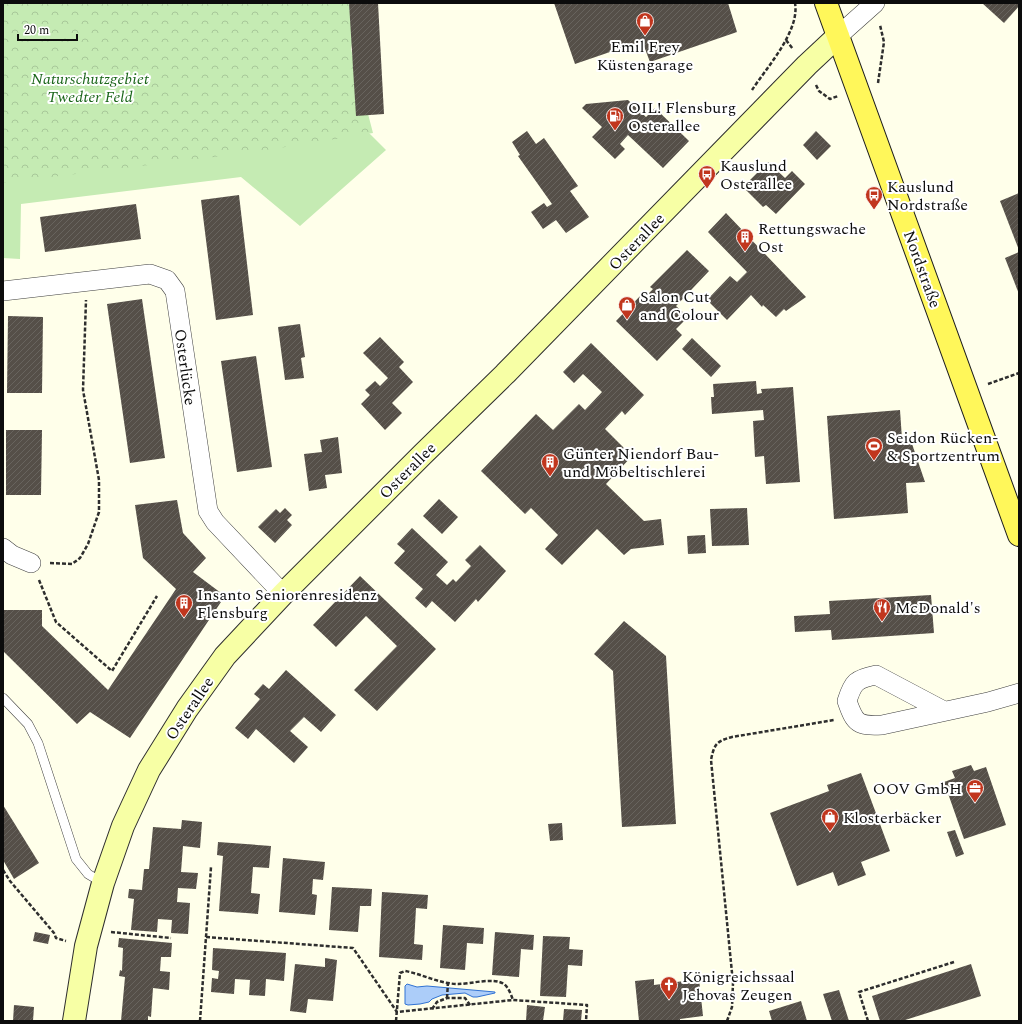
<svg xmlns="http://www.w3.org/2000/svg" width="1022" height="1024" viewBox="0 0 1022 1024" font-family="Spectral,serif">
<defs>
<pattern id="park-crowns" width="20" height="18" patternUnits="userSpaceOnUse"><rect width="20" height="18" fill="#c5ebb3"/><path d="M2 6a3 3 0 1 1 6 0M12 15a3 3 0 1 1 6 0" fill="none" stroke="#a8c899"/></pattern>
<pattern id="building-hatch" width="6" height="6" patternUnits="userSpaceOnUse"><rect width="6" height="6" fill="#554f48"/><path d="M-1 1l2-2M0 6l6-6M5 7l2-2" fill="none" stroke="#68645e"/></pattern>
</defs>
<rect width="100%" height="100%" fill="#ffffea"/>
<polygon fill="#c5ebb3" points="3,3 354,118 386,150 300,226 241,177 21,204 20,259 3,258"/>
<polygon fill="url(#park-crowns)" points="3,3 355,3 357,21 351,49 373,133 254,152 3,183"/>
<polygon fill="#accdf9" stroke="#3072d3" points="407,984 417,987 427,986 495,992 495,993 477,997 473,997 465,993 442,995 432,999 429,1002 420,1004 408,1005 405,1004 405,986"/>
<g fill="url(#building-hatch)">
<polygon points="349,3 378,3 384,114 356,116"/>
<polygon points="554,3 728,3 737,32 650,62 642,41 575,64"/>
<polygon points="982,3 1019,3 1019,6 1004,23"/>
<polygon points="628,100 646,117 655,108 689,141 663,168 628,135 620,144 625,149 615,159 592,137 602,127 582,108 586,104"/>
<polygon points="527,131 536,144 544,138 578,186 570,191 589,217 566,233 556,220 543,229 531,212 544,203 547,207 552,204 518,156 520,155 512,142"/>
<polygon points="816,131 831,146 817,160 803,145"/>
<polygon points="768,162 785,178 792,171 805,184 776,214 766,205 763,207 743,187"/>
<polygon points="1019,193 1019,250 1000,201"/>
<polygon points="239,195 253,315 216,320 201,200"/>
<polygon points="136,204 141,239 45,252 40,217"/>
<polygon points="726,213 806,297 786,311 784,309 776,317 763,305 762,307 751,295 727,320 707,300 730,276 737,282 747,272 708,232"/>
<polygon points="687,250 709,271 676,306 688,317 676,329 682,335 657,361 616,321 641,295 644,298 653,289 650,287"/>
<polygon points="1019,252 1019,294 1005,258"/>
<polygon points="142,299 165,458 130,463 107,304"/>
<polygon points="8,316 43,317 42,393 7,393"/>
<polygon points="300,324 305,357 301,358 304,378 285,380 278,327"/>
<polygon points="380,337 404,362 399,367 413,382 392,403 402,413 385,430 361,404 370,395 365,390 375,381 380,386 388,378 363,353"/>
<polygon points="692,338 721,366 711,377 682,349"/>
<polygon points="591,343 644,395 625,415 622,411 605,429 632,456 606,484 644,521 661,519 664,545 631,549 624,555 597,529 562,565 545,549 558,535 531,508 525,514 481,471 536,414 553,430 579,404 585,410 602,392 583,374 574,383 563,372"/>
<polygon points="256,356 272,467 237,472 221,361"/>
<polygon points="756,381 757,394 762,393 761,389 793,387 800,482 766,484 764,456 755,457 753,421 764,420 763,410 712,414 711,397 714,397 713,384"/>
<polygon points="900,410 902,439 910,438 925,482 906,483 908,513 834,519 827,416"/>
<polygon points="6,430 42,430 41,495 6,495"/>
<polygon points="338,437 342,473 325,475 327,488 309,491 304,454 322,452 320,440"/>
<polygon points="439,499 458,517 442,534 423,516"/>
<polygon points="177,500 183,533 206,558 193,572 225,596 130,738 90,712 77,724 3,651 3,610 42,610 42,626 108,690 176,589 143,558 135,505"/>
<polygon points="285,508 292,515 287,520 292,525 275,543 258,527 276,509 280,513"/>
<polygon points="747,508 749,545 712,546 710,509"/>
<polygon points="412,528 448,562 436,575 447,585 453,579 456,582 471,566 465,560 480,545 506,571 478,602 476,599 455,622 432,601 426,608 415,598 423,589 394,563 405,551 397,544"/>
<polygon points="705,535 706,553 688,554 687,536"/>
<polygon points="360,576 436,649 377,711 354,690 397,646 366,616 336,647 313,625"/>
<polygon points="931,595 934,633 832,640 831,630 795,632 794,616 830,614 829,601"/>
<polygon points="624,621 666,656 676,824 622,827 613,671 594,654"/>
<polygon points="286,670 336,715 321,732 304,717 290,731 308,747 294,763 256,729 248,739 235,728 260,699 254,694 263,684 269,689"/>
<polygon points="971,765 974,771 986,767 1006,825 964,839 944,782 955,778 952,771"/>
<polygon points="861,773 890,851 861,862 866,875 838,886 833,872 797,886 770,813 829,791 827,785"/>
<polygon points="3,805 39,863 14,879 3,860"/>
<polygon points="182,820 202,822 200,848 183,846 181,872 198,873 196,889 178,888 177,902 190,903 188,934 171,933 172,920 158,919 157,932 131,930 134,899 128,898 129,889 142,890 144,869 149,869 153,827 181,829"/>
<polygon points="562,823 563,840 550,841 548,824"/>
<polygon points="955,830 964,854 956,857 947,832"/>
<polygon points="218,842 271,846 269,868 253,867 251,893 260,894 258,914 219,911 223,856 217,855"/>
<polygon points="283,858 325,862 323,880 313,879 312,894 317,895 315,915 279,912"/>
<polygon points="332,887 372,889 371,906 360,906 358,932 329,930"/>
<polygon points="382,892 428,895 427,909 416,908 414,944 423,945 422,960 379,957"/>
<polygon points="443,925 484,928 483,944 467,943 465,970 440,968"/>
<polygon points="35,932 50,935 48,944 33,941"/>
<polygon points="495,932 534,935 533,950 521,949 519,977 492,975"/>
<polygon points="543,936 570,937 569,949 583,950 582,966 568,965 566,997 540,996"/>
<polygon points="119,938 172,943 171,957 161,957 160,971 170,972 169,990 153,988 151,1017 148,1016 148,1021 121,1021 125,977 119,976 120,970 122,971 123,948 118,947"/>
<polygon points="213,948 286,953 284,981 266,979 265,996 249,995 250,980 235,979 234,994 211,992 212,978 218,979 219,971 212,970"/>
<polygon points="325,958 337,960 333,1001 308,999 306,1013 290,1011 295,964 325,967"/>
<polygon points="971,964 981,996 902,1021 880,1021 872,996"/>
<polygon points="654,979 654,985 699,979 703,1016 680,1019 680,1021 639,1021 635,981"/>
<polygon points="839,990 849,1021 832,1021 823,994"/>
<polygon points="801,1001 807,1021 772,1021 769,1011"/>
<polygon points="14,1005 34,1007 33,1021 13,1021"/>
<polygon points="527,1005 545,1007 543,1021 526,1021"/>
<polygon points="564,1009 582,1010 581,1021 563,1021"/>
</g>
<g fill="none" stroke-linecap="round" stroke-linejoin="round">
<g stroke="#3f3f3f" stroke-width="10">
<polyline id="lane" points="3,698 28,724 38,743 76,859 88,874 103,883"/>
</g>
<g stroke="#3f3f3f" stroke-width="20">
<g id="street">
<polyline points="838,36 875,3"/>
<polyline points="3,291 150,274 167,280 175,291 208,511 215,522 283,594"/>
<polyline points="3,548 12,555 31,563"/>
<path d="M944 711 876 675C856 679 853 682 847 701 855 724 858 726 882 725L988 702 1019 693"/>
</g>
</g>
<g stroke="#2e2e2e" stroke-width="24">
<polyline id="secondary" points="74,1021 86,946 103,883 123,826 149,770 187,709 225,656 283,594 423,454 505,374 807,65 838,36"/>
</g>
<g stroke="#1d1d1d" stroke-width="24">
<polyline id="primary" points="826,3 1019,535"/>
</g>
<g stroke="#2e2e2e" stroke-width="2.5" stroke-dasharray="4 2" stroke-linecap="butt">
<polyline points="786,40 793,49"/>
<polyline points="878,83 884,42 880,25"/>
<polyline points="816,85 819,91 830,99 838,96"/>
<path d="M752 90C767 67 800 31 795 3"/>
<polyline points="988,384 1019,373"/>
<polyline points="50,563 72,564 80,558 88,544 99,512 99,480 83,390 86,300"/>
<polyline points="39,580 56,622 112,671 157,596"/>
<polyline points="3,870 10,881 54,933 56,938 66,941"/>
<polyline points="111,932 171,938"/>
<polyline points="206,937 353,948 397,1012 513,1000 587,1005 586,1021"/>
<polyline points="447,998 448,982"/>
<polyline points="432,1009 437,1002 447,998 465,998 470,1005"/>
<polyline points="200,1021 211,867"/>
<path d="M396 1021 400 973 405 971C422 974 440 984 458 984 471 984 493 977 504 984 509 988 511 995 513 1000"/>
<path d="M727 1021 732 1007 733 983 711 760C714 745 716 741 732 737L834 720"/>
<polyline points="868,1021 859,992 954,962"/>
</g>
<use href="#lane" stroke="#fff" stroke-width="9"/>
<use href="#street" stroke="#fff" stroke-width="19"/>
<use href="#secondary" stroke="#f7ffa5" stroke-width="22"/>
<use href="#primary" stroke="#fff75a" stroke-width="22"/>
</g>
<defs>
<g id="shop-pin" transform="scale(0.9)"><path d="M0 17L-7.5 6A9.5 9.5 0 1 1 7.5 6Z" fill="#c1361e" stroke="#fff"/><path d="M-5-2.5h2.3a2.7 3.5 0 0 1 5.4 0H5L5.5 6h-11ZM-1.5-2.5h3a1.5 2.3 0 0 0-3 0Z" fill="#fff"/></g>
<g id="fuel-pin" transform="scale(0.9)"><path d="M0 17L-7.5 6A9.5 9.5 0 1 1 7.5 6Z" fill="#c1361e" stroke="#fff"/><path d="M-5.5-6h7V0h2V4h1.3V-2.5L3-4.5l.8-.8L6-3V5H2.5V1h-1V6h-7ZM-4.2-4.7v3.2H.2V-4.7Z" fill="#fff"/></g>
<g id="bus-pin" transform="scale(0.9)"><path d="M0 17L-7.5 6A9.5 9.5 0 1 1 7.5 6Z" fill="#c1361e" stroke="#fff"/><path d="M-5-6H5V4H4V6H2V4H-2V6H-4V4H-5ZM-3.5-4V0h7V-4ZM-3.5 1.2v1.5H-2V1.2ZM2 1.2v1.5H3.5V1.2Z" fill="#fff"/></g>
<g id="building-pin" transform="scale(0.9)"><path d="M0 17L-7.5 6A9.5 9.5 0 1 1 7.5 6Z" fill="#c1361e" stroke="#fff"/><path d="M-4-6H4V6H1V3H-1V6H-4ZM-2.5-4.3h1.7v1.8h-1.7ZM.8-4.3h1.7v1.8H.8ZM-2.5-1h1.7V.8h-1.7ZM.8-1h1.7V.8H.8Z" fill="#fff"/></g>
<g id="stadium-pin" transform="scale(0.9)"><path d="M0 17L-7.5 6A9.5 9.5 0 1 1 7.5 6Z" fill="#c1361e" stroke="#fff"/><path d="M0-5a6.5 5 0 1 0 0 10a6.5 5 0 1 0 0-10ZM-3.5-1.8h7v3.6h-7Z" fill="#fff"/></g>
<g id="restaurant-pin" transform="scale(0.9)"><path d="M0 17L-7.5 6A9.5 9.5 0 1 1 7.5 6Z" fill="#c1361e" stroke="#fff"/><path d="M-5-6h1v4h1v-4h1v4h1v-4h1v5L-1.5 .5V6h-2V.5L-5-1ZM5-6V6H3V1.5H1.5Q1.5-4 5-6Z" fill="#fff"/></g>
<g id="office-pin" transform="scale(0.9)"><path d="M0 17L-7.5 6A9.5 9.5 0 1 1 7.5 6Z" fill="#c1361e" stroke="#fff"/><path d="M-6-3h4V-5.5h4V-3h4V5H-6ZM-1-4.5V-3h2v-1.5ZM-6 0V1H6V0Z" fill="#fff"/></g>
<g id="church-pin" transform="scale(0.9)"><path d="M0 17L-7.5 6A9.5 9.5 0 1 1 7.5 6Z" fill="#c1361e" stroke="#fff"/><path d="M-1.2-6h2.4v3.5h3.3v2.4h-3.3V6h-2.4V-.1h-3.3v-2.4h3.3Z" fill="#fff"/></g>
</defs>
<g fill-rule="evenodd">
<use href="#shop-pin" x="645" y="21"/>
<use href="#fuel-pin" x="615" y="116"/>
<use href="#bus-pin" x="707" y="174"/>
<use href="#bus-pin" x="874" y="195"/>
<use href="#building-pin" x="745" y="237"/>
<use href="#shop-pin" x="627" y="305"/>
<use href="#stadium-pin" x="874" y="446"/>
<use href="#building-pin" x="550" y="462"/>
<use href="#building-pin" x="184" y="603"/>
<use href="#restaurant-pin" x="882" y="607"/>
<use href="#office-pin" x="975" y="788"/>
<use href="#shop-pin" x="830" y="817"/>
<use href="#church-pin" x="669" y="985"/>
</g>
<g text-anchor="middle" stroke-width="4" stroke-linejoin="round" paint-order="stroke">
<g font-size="16" fill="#0c0c0c" stroke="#fff" text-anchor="start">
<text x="645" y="52" text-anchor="middle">Emil Frey<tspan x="645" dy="18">Küstengarage</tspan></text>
<text x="628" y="113">OIL! Flensburg<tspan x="628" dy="18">Osterallee</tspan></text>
<text x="720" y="171">Kauslund<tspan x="720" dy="18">Osterallee</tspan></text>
<text x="887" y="192">Kauslund<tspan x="887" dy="18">Nordstraße</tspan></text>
<text x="758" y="234">Rettungswache<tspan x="758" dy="18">Ost</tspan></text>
<text x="640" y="302">Salon Cut<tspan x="640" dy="18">and Colour</tspan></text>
<text x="887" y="443">Seidon Rücken-<tspan x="887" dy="18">&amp; Sportzentrum</tspan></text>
<text x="563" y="459">Günter Niendorf Bau-<tspan x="563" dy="18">und Möbeltischlerei</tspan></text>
<text x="197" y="600">Insanto Seniorenresidenz<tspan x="197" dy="18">Flensburg</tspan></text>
<text x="895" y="613">McDonald's</text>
<text x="962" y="794" text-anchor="end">OOV GmbH</text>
<text x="843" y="823">Klosterbäcker</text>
<text x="682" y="982">Königreichssaal<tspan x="682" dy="18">Jehovas Zeugen</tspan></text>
</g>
<g font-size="16" font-style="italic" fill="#1b661a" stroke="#fff">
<text x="90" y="84">Naturschutzgebiet<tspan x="90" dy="18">Twedter Feld</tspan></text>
</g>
<g font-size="16" fill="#0c0c0c" stroke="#fff">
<text transform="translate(636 241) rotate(-46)" y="6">Osterallee</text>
<text transform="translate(923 269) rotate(70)" y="6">Nordstraße</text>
<text transform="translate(186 367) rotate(82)" y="6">Osterlücke</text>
<text transform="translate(407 470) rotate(-45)" y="6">Osterallee</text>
<text transform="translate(189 708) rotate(-56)" y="6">Osterallee</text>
</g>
</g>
<rect width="1022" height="1024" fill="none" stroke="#0c0c0c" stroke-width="8"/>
<path d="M18 34v6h59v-6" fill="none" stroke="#0c0c0c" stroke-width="2"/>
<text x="24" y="34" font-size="12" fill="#0c0c0c" stroke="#ffffff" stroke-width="3" paint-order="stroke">20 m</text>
</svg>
